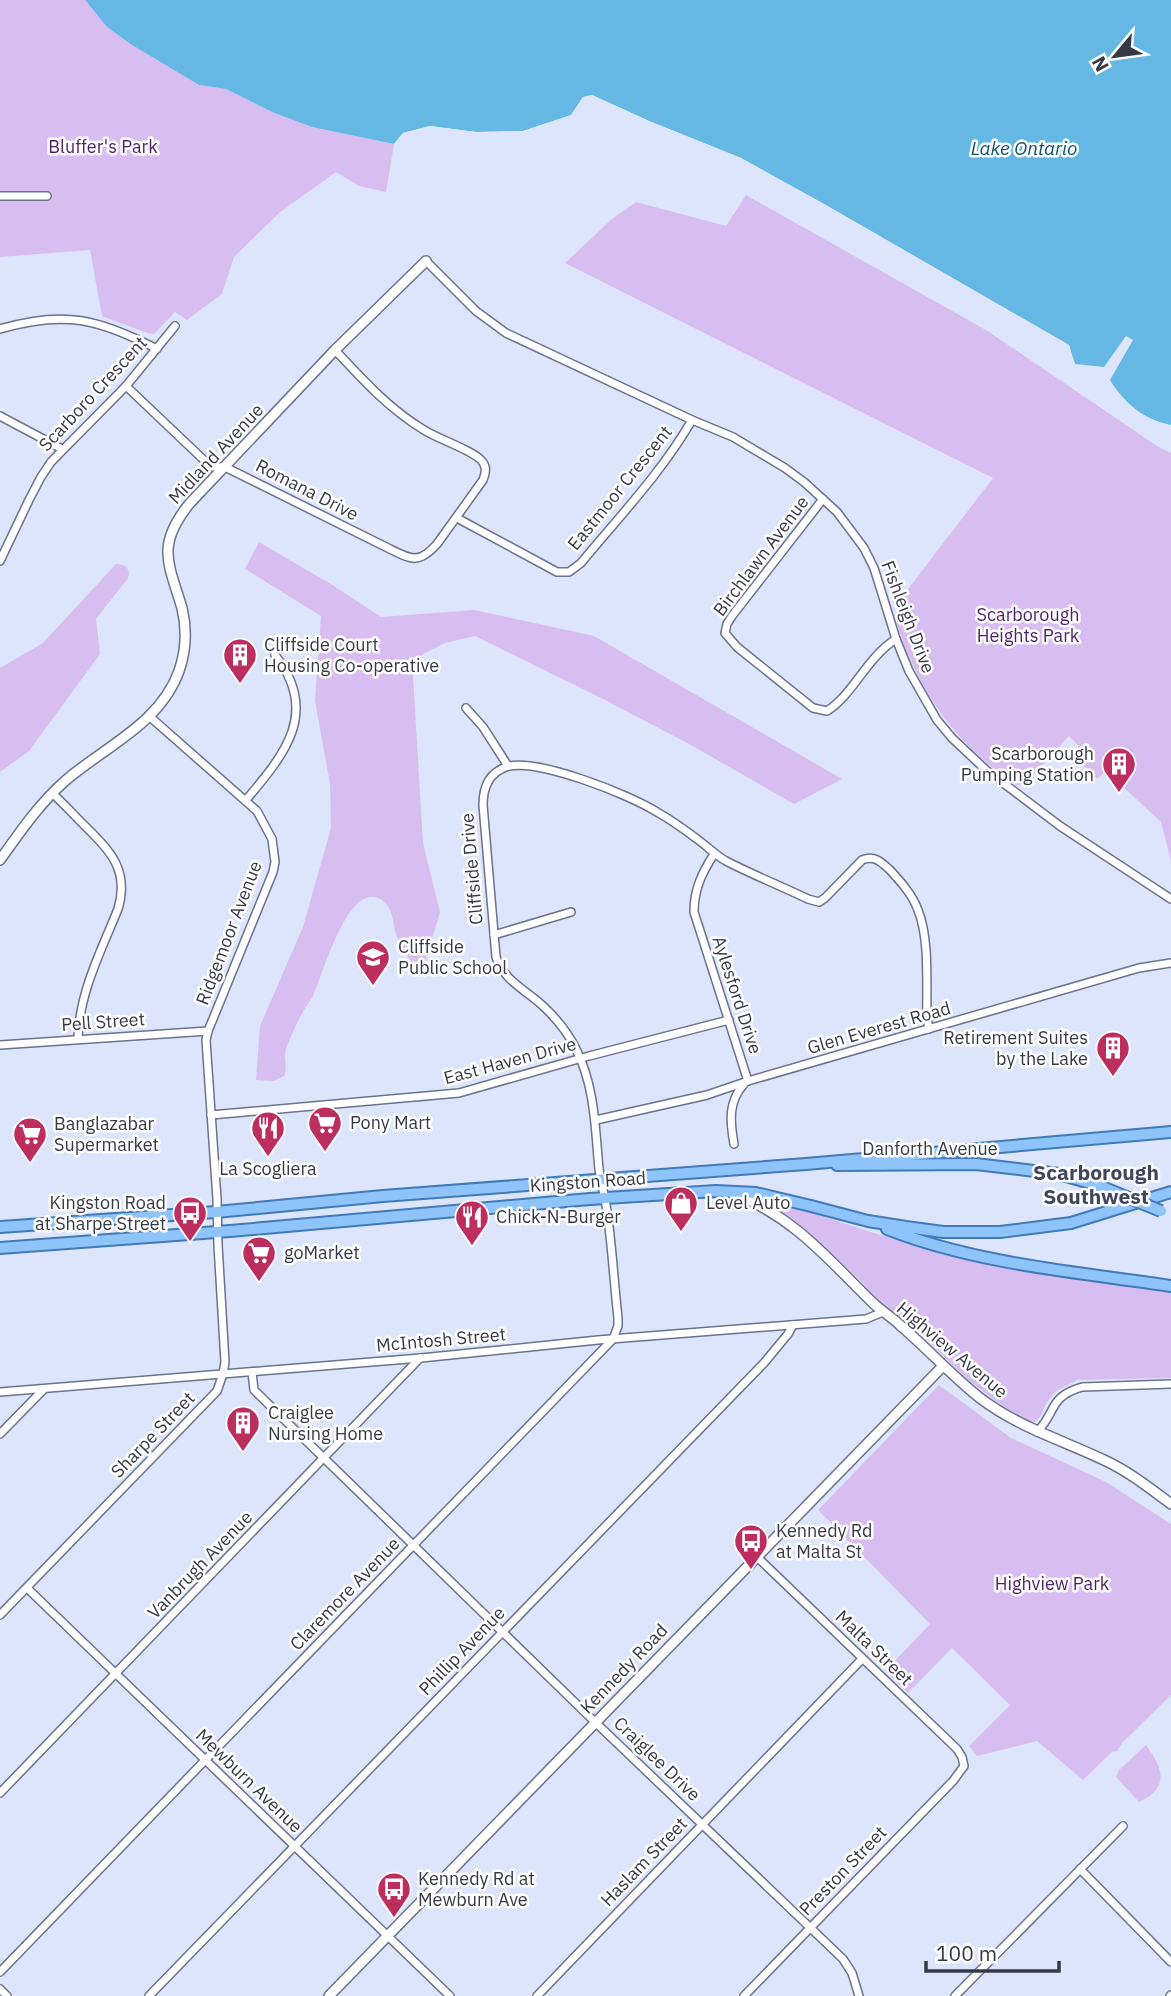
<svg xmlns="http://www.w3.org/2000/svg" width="1171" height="1996" viewBox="0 0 1171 1996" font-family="'IBM Plex Sans',sans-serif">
<rect width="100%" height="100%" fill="#dde5fd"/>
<g fill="#d8bdf1">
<polygon points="0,0 85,0 107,27 132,45 199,85 226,89 272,112 312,127 394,144 386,192 359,186 336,172 279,213 234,257 222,294 187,320 175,312 154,334 147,333 102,316 90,250 0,257"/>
<path d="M746 195 986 330 1157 446 1171 453V861L1161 822 1106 771 1097 779 1072 755 1079 746 1069 736 1030 779 1025 784 1016 785C953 743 916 687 894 615L899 611 905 593 993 478 565 263 612 219 636 202 726 226Z"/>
<path d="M259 542 334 586 381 617 474 610 594 636 842 779 794 804 691 745 603 699 475 636 445 643 412 660 423 843 440 912 421 976C413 964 404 952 398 939 392 926 395 910 382 900 348 878 322 978 313 996 311 1001 306 1005 304 1010 297 1022 291 1036 286 1049 283 1058 288 1067 284 1076L274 1081 256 1080 260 1026 303 927 331 828 330 784 315 701 321 616 245 569Z"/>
<path d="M116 564C125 564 131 568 128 578L96 619 100 654 29 751 0 772V668L43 643Z"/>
<polygon points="783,1207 812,1213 921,1248 975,1261 1171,1292 1171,1378 1077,1380 1055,1392 1047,1402 1040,1417 1035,1422 1029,1422 997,1402 967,1379 907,1320 888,1312 869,1293 864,1284 800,1225 781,1213 781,1209"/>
<polygon points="939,1385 1011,1438 1106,1482 1171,1524 1171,1695 1122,1743 1117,1751 1112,1752 1083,1780 1037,1741 977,1756 969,1746 1010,1705 952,1648 908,1693 885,1671 930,1624 818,1510"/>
<path d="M1146 1745C1163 1768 1170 1788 1139 1802L1116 1777 1119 1770Z"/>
</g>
<path fill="#64b8e3" d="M85 0H1171V425C1143 419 1125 404 1110 380L1133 340 1126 336 1104 367 1075 364 1069 345 824 204 741 158 649 121 592 95 583 97 571 115 523 131 476 132 430 126 403 133 394 144 312 127 272 112 226 89 199 85 132 45 107 27Z"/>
<polygon fill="#dde5fd" points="592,95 649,121 741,158 824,204 1069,345 1071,353 1070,360 1066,348 740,161 648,124 592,98 585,100 573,118 524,134 477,135 430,130 405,136 397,145 394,144 403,133 430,126 476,132 523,131 571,115 583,97"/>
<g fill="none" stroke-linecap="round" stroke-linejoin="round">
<g stroke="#6a738c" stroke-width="10">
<g id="minor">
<polyline points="0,196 47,196"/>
<polyline points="426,261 476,311 506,333 692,420 733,437 785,468 804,482 837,512 864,548 874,568 896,639 909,671 937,720 952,738 986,770 1060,826 1171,899"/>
<path d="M0 329C64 310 99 319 157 349"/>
<path d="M126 386 207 463 213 467H225L390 549C412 560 419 564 437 544L483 480C486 472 487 466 481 460 472 450 438 439 424 430 389 409 362 379 335 350"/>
<polyline points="0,416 62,449"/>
<path d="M823 499 732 616 727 624 725 633 737 647 813 708 827 711C853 695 866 658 896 639"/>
<path d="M457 518 557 572H569L581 563C619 517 662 472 692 420"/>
<polyline points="0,561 29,500 41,477 51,462 126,386 175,326"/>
<polyline points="466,708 483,727 508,766"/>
<path d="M52 793C63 803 73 814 83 824 109 850 130 869 118 909 101 951 79 993 78 1039"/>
<path d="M246 800C285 754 320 712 275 655"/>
<path d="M714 854C702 873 694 889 694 912L748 1081"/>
<polyline points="494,935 571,912"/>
<polyline points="0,1045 208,1031"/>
<polyline points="211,1115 459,1093 589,1056 729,1020"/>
<polyline points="596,1120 707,1095 748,1081 1139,968 1171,963"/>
<path d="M734 1144C730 1121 728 1102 744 1084"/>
<polyline points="252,1372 254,1390 595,1722 843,1959 852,1973 859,1996"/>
<polyline points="0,1392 421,1358 598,1340 866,1319 883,1312"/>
<path d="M1037 1432C1057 1412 1048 1397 1082 1387L1171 1384"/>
<polyline points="0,1434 44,1389"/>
<polyline points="27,1588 450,1996"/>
<polyline points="0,1615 217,1391 223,1374 225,1362 218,1245 217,1199 206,1040 208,1031 273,872 275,862 272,839 257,811 149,716"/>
<polyline points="0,1793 420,1358"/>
<polyline points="1080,1869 1171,1962"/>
<path d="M0 1972 613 1339 618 1326V1318C614 1282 612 1246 607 1211 605 1197 601 1183 599 1169 595 1127 595 1087 576 1049 568 1033 556 1018 543 1006 526 990 504 981 496 957L483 805C483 788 489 773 506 767 536 757 630 795 657 812 671 820 684 829 697 839 707 846 715 855 726 861 753 875 781 886 808 899L819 902 825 898 862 860C875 855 881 862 890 870 901 882 912 894 918 910 930 940 926 985 927 1018L929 1029"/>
<polyline points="0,1989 7,1996"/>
<polyline points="149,1996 764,1363 788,1334 793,1325"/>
<polyline points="537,1996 862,1659"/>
<polyline points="744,1996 953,1781 964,1766 962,1757 957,1749 756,1556"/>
<polyline points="955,1996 1123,1826"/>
<polyline points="1170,1996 1171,1995"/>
</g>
</g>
<g stroke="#6a738c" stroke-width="12">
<g id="tertiary">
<path d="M0 860C20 832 39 804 65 781 104 747 160 724 179 671 186 651 187 629 182 608 168 562 156 545 190 503L335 350 426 261"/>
<path d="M735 1194C794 1217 828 1259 872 1302 881 1311 892 1317 901 1326 928 1349 952 1376 980 1398 1018 1427 1062 1440 1104 1460 1128 1471 1150 1488 1171 1504"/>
<polyline points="329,1996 943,1366"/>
</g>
</g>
<g stroke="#407ab9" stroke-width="14">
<g id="primary">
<polyline points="837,1165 976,1164 1059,1174 1097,1185"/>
<polyline points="0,1227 216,1212 383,1196 806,1164 1171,1132"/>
<path d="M887 1229C977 1264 1076 1272 1171 1286"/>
<polyline points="0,1248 230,1231 590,1199 716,1191 756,1193 811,1206 868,1221 906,1227 943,1232 1000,1232 1071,1223 1171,1192"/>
</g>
</g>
<use href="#minor" stroke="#fff" stroke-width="7"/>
<use href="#tertiary" stroke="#fff" stroke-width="9"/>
<use href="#primary" stroke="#8fc4fa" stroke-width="10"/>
<g stroke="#407ab9" stroke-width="14" stroke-linecap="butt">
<polyline id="primary-bridge" points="1097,1185 1161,1211"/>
</g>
<use href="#primary-bridge" stroke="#8fc4fa" stroke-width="10"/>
</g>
<defs>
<g id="building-pin" transform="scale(1.75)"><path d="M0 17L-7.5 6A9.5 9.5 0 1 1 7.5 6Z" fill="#bc2e5d" stroke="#fff"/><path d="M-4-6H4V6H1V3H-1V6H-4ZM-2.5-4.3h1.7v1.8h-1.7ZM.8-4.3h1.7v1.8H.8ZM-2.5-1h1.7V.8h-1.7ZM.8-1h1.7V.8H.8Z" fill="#fff"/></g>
<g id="school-pin" transform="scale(1.75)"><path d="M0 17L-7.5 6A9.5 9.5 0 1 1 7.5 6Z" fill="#bc2e5d" stroke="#fff"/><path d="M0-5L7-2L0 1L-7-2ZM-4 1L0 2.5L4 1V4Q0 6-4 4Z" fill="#fff"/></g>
<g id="supermarket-pin" transform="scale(1.75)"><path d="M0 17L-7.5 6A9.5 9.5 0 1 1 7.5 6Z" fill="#bc2e5d" stroke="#fff"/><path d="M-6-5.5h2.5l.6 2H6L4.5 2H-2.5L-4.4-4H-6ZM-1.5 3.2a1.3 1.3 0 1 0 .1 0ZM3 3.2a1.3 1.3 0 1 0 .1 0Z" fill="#fff"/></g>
<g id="restaurant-pin" transform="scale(1.75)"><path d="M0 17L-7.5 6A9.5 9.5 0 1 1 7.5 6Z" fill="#bc2e5d" stroke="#fff"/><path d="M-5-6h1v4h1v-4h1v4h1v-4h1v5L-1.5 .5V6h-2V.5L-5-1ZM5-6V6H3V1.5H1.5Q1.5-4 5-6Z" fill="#fff"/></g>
<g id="shop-pin" transform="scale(1.75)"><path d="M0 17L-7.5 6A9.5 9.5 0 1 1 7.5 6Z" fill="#bc2e5d" stroke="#fff"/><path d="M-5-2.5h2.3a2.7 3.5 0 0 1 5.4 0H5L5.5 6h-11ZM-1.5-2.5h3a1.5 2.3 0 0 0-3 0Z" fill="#fff"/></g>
<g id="bus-pin" transform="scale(1.75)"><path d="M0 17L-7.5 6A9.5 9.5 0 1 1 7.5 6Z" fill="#bc2e5d" stroke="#fff"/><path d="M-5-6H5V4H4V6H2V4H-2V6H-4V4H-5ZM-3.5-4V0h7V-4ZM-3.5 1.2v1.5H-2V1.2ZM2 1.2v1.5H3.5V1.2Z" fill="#fff"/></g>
</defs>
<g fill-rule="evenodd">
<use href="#building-pin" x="240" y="655"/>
<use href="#building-pin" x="1119" y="764"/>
<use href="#school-pin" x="373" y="957"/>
<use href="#building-pin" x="1113" y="1048"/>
<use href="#supermarket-pin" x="325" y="1123"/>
<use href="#restaurant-pin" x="268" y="1128"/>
<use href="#supermarket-pin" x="30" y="1134"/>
<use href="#shop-pin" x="681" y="1203"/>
<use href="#bus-pin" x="190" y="1213"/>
<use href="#restaurant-pin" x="472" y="1217"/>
<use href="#supermarket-pin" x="259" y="1253"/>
<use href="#building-pin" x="243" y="1423"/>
<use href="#bus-pin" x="751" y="1541"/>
<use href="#bus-pin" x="394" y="1889"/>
</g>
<g text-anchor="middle" stroke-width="5" stroke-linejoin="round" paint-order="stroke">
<g font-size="18" fill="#4e1f6d" stroke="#fff">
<text x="103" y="153">Bluffer's Park</text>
<text x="1028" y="621">Scarborough<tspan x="1028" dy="21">Heights Park</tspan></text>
<text x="1052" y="1590">Highview Park</text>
</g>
<g font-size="18" fill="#363a46" stroke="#fff">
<text transform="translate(93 394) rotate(-47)" y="6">Scarboro Crescent</text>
<text transform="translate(216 454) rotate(-47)" y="6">Midland Avenue</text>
<text transform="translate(620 488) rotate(-51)" y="6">Eastmoor Crescent</text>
<text transform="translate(307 490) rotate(27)" y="6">Romana Drive</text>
<text transform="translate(761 556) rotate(-53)" y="6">Birchlawn Avenue</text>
<text transform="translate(908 617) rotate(69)" y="6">Fishleigh Drive</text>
<text transform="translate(472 869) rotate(-95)" y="6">Cliffside Drive</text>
<text transform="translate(229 933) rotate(-69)" y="6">Ridgemoor Avenue</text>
<text transform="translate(737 995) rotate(72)" y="6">Aylesford Drive</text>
<text transform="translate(103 1022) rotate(-4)" y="6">Pell Street</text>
<text transform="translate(879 1028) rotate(-16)" y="6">Glen Everest Road</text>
<text transform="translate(510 1061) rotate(-15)" y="6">East Haven Drive</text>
<text x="930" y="1155">Danforth Avenue</text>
<text transform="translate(588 1182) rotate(-4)" y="6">Kingston Road</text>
<text transform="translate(441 1340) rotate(-5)" y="6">McIntosh Street</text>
<text transform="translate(952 1350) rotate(40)" y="6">Highview Avenue</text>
<text transform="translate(153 1435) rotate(-46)" y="6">Sharpe Street</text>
<text transform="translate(200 1565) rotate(-46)" y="6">Vanbrugh Avenue</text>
<text transform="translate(345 1594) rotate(-46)" y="6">Claremore Avenue</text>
<text transform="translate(874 1648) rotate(44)" y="6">Malta Street</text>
<text transform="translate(462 1651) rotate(-46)" y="6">Phillip Avenue</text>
<text transform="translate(624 1669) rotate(-46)" y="6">Kennedy Road</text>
<text transform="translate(657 1759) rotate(44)" y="6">Craiglee Drive</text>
<text transform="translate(249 1781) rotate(44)" y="6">Mewburn Avenue</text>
<text transform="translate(644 1862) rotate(-46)" y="6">Haslam Street</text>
<text transform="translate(843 1871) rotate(-46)" y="6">Preston Street</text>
</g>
<g font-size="18" fill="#363a46" stroke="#fff" text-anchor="start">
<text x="264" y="651">Cliffside Court<tspan x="264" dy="21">Housing Co-operative</tspan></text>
<text x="1094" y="760" text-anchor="end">Scarborough<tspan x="1094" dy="21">Pumping Station</tspan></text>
<text x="398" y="953">Cliffside<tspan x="398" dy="21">Public School</tspan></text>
<text x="1088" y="1044" text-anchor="end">Retirement Suites<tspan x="1088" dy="21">by the Lake</tspan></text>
<text x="350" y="1129">Pony Mart</text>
<text x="54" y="1130">Banglazabar<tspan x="54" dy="21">Supermarket</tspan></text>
<text x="268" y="1175" text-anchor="middle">La Scogliera</text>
<text x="166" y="1209" text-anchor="end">Kingston Road<tspan x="166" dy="21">at Sharpe Street</tspan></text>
<text x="706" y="1209">Level Auto</text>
<text x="496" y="1223">Chick-N-Burger</text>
<text x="284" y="1259">goMarket</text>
<text x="268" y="1419">Craiglee<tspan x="268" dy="21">Nursing Home</tspan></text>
<text x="776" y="1537">Kennedy Rd<tspan x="776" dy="21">at Malta St</tspan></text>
<text x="418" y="1885">Kennedy Rd at<tspan x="418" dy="21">Mewburn Ave</tspan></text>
</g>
<g font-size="19" font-style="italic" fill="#0f5370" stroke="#fff">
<text x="1024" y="155">Lake Ontario</text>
</g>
<g font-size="21" font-weight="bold" fill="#3f465e" stroke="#fff">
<text x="1096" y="1180">Scarborough<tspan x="1096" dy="24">Southwest</tspan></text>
</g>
</g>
<g transform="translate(1115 56) rotate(241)" stroke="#ffffff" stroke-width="5" paint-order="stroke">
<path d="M0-5L12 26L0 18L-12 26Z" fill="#363a46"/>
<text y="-10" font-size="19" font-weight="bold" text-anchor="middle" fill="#363a46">N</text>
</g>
<path d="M926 1961v10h133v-10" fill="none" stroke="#363a46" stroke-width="3.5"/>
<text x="936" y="1961" font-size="21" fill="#363a46" stroke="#ffffff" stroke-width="5" paint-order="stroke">100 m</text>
</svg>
